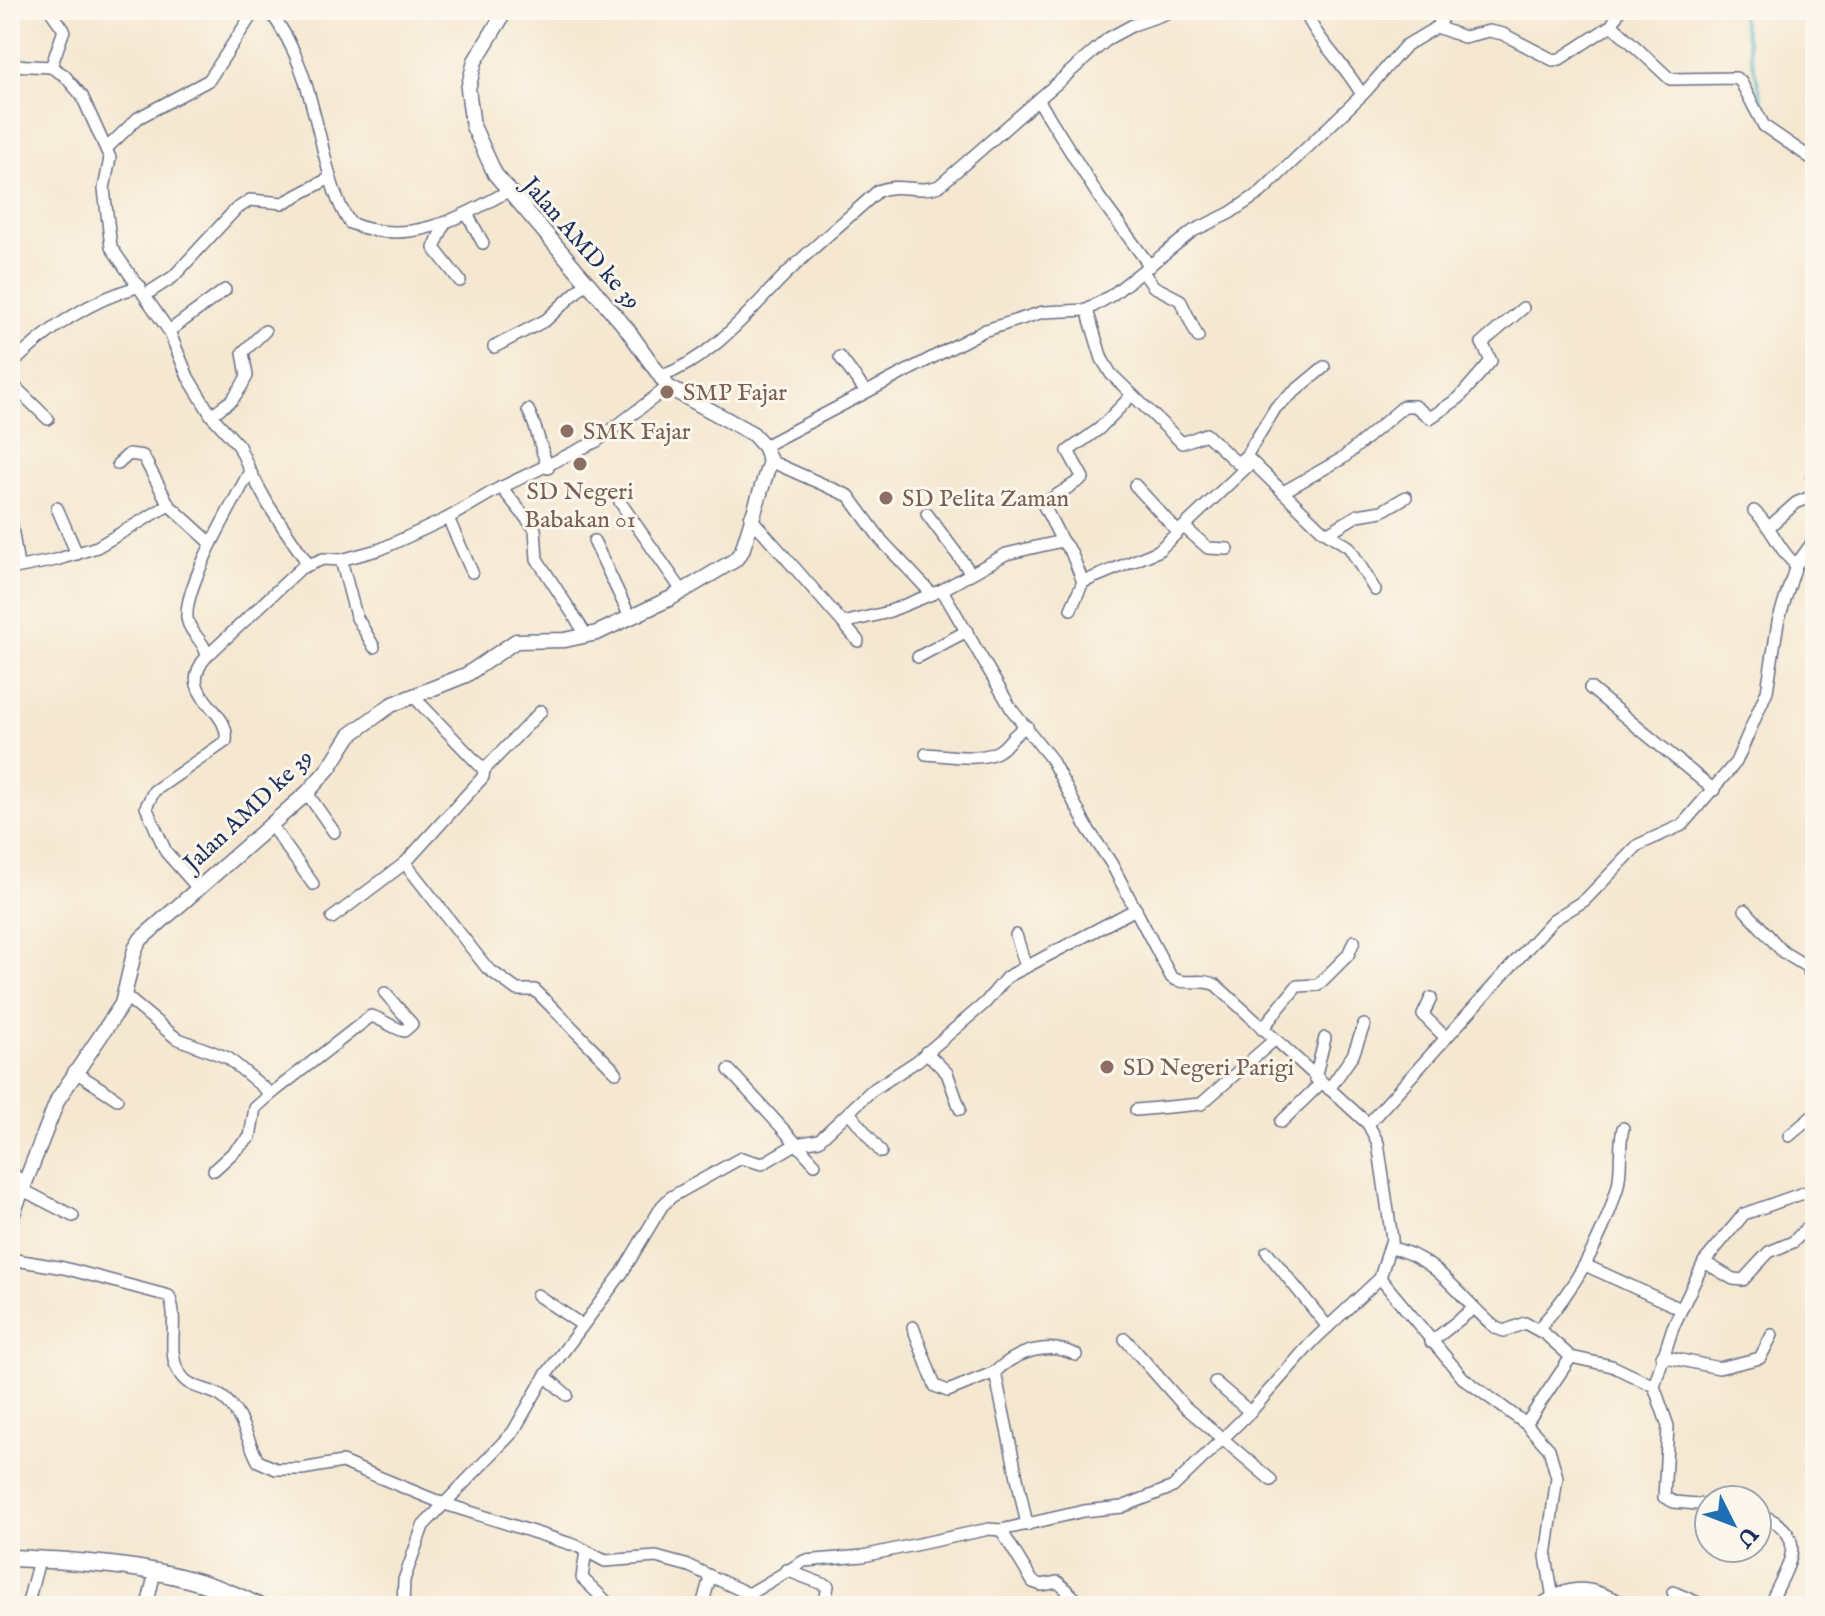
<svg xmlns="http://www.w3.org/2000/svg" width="1825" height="1616" viewBox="0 0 1825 1616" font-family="'IM FELL English',serif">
<rect width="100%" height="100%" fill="#fbf7ec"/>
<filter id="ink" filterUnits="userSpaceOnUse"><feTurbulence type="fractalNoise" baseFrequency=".0125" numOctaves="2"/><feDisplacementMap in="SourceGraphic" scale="16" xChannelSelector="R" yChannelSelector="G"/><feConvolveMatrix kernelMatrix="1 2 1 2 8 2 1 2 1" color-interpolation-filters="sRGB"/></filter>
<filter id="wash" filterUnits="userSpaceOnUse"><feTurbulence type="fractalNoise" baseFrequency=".006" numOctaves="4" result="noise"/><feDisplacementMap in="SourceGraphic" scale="32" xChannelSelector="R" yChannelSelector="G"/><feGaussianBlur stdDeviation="1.8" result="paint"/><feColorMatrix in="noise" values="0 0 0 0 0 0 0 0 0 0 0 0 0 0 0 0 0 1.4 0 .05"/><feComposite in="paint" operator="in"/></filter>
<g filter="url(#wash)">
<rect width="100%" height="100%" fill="#f5e7d0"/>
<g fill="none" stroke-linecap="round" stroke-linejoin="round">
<polyline stroke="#49b4c6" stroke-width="3" points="1740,10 1764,108 1779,129 1815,149"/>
</g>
</g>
<g filter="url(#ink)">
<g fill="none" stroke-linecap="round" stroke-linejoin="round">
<g stroke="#676f86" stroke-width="14">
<g id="minor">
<polyline points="50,10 64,30 51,67"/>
<path d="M269 10C300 51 309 92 321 141 328 168 334 200 350 223 407 247 459 219 508 191"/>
<polyline points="1203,10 1216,10"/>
<polyline points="1278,10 1288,10"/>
<path d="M1304 10C1318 42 1345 64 1362 95"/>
<polyline points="1612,25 1620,10"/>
<polyline points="1437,27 1447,10"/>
<path d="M10 65 51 67 64 75 82 96 110 158 104 189 111 247 169 331 188 377 211 415 239 446 250 471C234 502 184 585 187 618 189 633 205 641 207 656"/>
<polyline points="1039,101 1099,197 1150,266"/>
<polyline points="108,147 138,118 209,80 255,10"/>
<polyline points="467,214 483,243"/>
<polyline points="444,225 434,248 460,281"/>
<polyline points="1143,272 1153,286 1180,300 1198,337"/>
<polyline points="145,295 173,277 235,210 250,200 283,203 330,178"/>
<polyline points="1087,310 1102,359 1111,374 1182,443 1206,434 1237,463 1246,456 1321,529 1349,547 1375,590"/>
<polyline points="169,331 225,290"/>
<polyline points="494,347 546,320 586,283"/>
<polyline points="840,357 866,392"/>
<path d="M10 366C49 328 88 301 140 286"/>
<path d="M660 377C709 359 742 320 778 282 809 250 845 221 878 191 900 182 918 194 939 186L1109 38 1133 25 1176 10"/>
<polyline points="10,382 48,419"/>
<path d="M528 410C538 429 540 448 548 468"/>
<polyline points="211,415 232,400 241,387 247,376 243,352 265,331"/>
<polyline points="764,446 983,331 1043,312 1087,310 1112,295 1193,231 1230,213 1261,192 1366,91 1405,46 1437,27 1464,37 1489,31 1503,34 1553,60 1560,59 1612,25 1670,79 1736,78 1741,82 1764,126 1815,161"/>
<polyline points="1246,456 1276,407 1324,367"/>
<path d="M770 461 849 496 882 541 932 594 942 590 1012 710 1051 759 1088 829 1111 863 1171 977C1185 987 1201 977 1216 985L1368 1124 1378 1143 1392 1239 1380 1278 1463 1378 1526 1424 1549 1449 1557 1477 1546 1556 1553 1599"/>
<polyline points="118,464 129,454 143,456 169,505 211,543"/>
<polyline points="250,471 269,506 308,564"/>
<polyline points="1812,476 1815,479"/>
<polyline points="1135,485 1178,532"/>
<polyline points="501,487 535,529 537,559 587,636"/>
<polyline points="1283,492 1343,458 1404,406 1415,406 1430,418 1459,398 1491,361 1482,343 1523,308"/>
<polyline points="620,502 683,592"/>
<polyline points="57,508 77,554"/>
<path d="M1754 511C1773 527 1777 549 1796 565"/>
<polyline points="10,514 18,566"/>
<polyline points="927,514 971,573"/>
<polyline points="750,517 843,623 885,613 932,594"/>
<polyline points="448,518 472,572"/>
<polyline points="1770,526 1796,503 1815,495"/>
<polyline points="1184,527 1208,548 1228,549"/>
<polyline points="1328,533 1358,515 1382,511 1406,497"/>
<polyline points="594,541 630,617"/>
<polyline points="1062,541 1043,504 1083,478 1068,451 1099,429 1131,396"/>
<polyline points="341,560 356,616 374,647"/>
<polyline points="10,569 56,560 97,547 169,505"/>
<polyline points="1083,582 1158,551 1252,462"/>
<polyline points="942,590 1006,554 1062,541 1071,552 1083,582 1071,609"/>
<polyline points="843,623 858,641"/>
<polyline points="918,657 967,631"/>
<polyline points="1590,688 1714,790"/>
<polyline points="414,697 484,770 483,777 405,863 487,968 517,990 535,990 616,1072"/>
<path d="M926 754C947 755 987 764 1004 747 1013 738 1013 734 1027 726"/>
<polyline points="484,770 541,711"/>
<polyline points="307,793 334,832"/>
<polyline points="270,824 313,884"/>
<path d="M197 887 166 852 146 807 154 791 226 741C231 707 173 695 207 656L301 568 323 559 341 560 381 549 448 518 494 491 597 441 668 387"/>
<polyline points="1745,910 1783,952 1806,966"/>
<polyline points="332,918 405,863"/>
<polyline points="1016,935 1026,967"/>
<polyline points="1815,957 1806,966 1815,982"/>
<path d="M124 995 176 1038 228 1058 271 1094 371 1016C378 1017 393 1028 404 1031L412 1024 385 993"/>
<polyline points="1431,998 1423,1015 1446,1038"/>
<polyline points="1262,1029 1297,986 1318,985 1348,955 1354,941"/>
<polyline points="926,1052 947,1073 960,1109"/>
<polyline points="729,1070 815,1164"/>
<polyline points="74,1071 117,1099"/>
<polyline points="1315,1078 1325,1038"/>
<polyline points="1329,1089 1353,1055 1364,1025"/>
<polyline points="1136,1110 1201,1104 1273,1041"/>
<polyline points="849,1112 881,1152"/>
<polyline points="1281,1122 1321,1083"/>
<polyline points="1368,1124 1553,920 1585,900 1638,845 1682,825 1736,762 1767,691 1778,622 1796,565 1815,539"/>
<polyline points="1789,1136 1815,1114"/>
<polyline points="10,1170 25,1186"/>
<polyline points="214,1170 250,1137 255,1108 271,1094"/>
<polyline points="23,1190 73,1216"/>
<path d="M1391 1248C1438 1257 1461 1300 1496 1328L1504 1331 1525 1323 1545 1334 1571 1357"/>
<polyline points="1267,1252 1328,1327"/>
<path d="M10 1259 64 1268 169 1296C180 1321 165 1352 180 1374 190 1390 208 1387 222 1397 241 1410 248 1442 258 1461L276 1469H302L342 1462 442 1503 577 1546 605 1561 656 1557 689 1566 749 1594 804 1561 863 1556 989 1529 1001 1530 1084 1511 1122 1507 1173 1487 1252 1410 1313 1341 1380 1278"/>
<polyline points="1704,1262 1744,1214 1815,1189"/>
<polyline points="1585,1265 1681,1309"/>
<polyline points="537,1295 582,1325"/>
<polyline points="913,1327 935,1386 948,1391 995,1372 1027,1525"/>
<path d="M1538 1329C1574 1290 1602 1240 1617 1189 1623 1169 1618 1148 1623 1128"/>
<polyline points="1125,1339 1184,1406 1271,1480"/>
<polyline points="1431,1342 1474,1308"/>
<polyline points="1662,1356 1719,1368 1760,1358 1772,1335"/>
<path d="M995 1372C1017 1351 1049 1341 1076 1355"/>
<polyline points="545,1376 567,1395"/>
<polyline points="1215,1382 1250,1412"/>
<polyline points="1654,1386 1668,1426 1664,1497 1674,1502 1709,1505"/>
<polyline points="1526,1424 1571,1357 1612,1366 1654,1386 1673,1327 1704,1262 1733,1279 1743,1280 1769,1252 1793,1242 1815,1220"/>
<path d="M1757 1513C1814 1535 1788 1564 1769 1606"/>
<polyline points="1001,1530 1033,1582 1042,1585 1058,1582 1083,1606"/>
<polyline points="586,1551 582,1578 611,1606"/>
<polyline points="786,1570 828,1586 824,1606"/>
<polyline points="1673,1592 1705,1606"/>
<polyline points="27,1606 39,1560"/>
<polyline points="147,1606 155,1572"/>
<polyline points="403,1606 404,1580 423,1526 513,1432 545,1376 622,1273 662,1206 671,1197 741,1158 762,1164 796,1144 819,1140 871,1091 917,1061 985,1003 1007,977 1136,909"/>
<polyline points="702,1606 710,1577"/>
<polyline points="745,1606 749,1594"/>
</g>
</g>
<g stroke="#676f86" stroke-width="17">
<polyline id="tertiary" points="10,1221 58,1099 122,1004 135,949 141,939 307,793 329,768 350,735 391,705 466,675 516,641 565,640 597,633 671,598 735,560 742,551 770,461 764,446 753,434 668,387 627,329 495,174 473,126 468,89 475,61 506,10"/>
</g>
<g stroke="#676f86" stroke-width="19">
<g id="primary">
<path d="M10 1558C93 1562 183 1566 258 1606"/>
<path d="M1543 1606C1573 1584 1592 1590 1623 1606"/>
</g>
</g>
<use href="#minor" stroke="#fff" stroke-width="11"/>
<use href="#tertiary" stroke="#fff" stroke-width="14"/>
<use href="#primary" stroke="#fff" stroke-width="16"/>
</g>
</g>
<g fill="#8d6e63" stroke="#fbf7ec" stroke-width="3">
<circle cx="667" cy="392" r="8"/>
<circle cx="567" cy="431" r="8"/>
<circle cx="580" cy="464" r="8"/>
<circle cx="886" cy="498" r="8"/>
<circle cx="1107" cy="1067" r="8"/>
</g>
<g text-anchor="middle" stroke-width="6" stroke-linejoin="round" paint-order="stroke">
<g font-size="24" fill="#1b2f5e" stroke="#fbf7ec">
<text transform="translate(582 243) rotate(49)" y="8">Jalan AMD ke 39</text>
<text transform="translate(248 810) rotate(-43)" y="8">Jalan AMD ke 39</text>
</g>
<g font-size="24" fill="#785e54" stroke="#fbf7ec" text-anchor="start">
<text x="683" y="400">SMP Fajar</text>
<text x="583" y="439">SMK Fajar</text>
<text x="580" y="499" text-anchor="middle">SD Negeri<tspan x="580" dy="28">Babakan 01</tspan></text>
<text x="902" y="506">SD Pelita Zaman</text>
<text x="1123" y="1075">SD Negeri Parigi</text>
</g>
</g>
<rect width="1825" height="1616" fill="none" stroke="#fbf7ec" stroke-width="40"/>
<g transform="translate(1733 1524) rotate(132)"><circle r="38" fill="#fbf7ec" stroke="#a1a7b3" stroke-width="2"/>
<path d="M0-6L14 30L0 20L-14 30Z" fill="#1f6fb2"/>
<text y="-12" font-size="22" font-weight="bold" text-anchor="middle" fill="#1b2f5e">U</text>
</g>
</svg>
